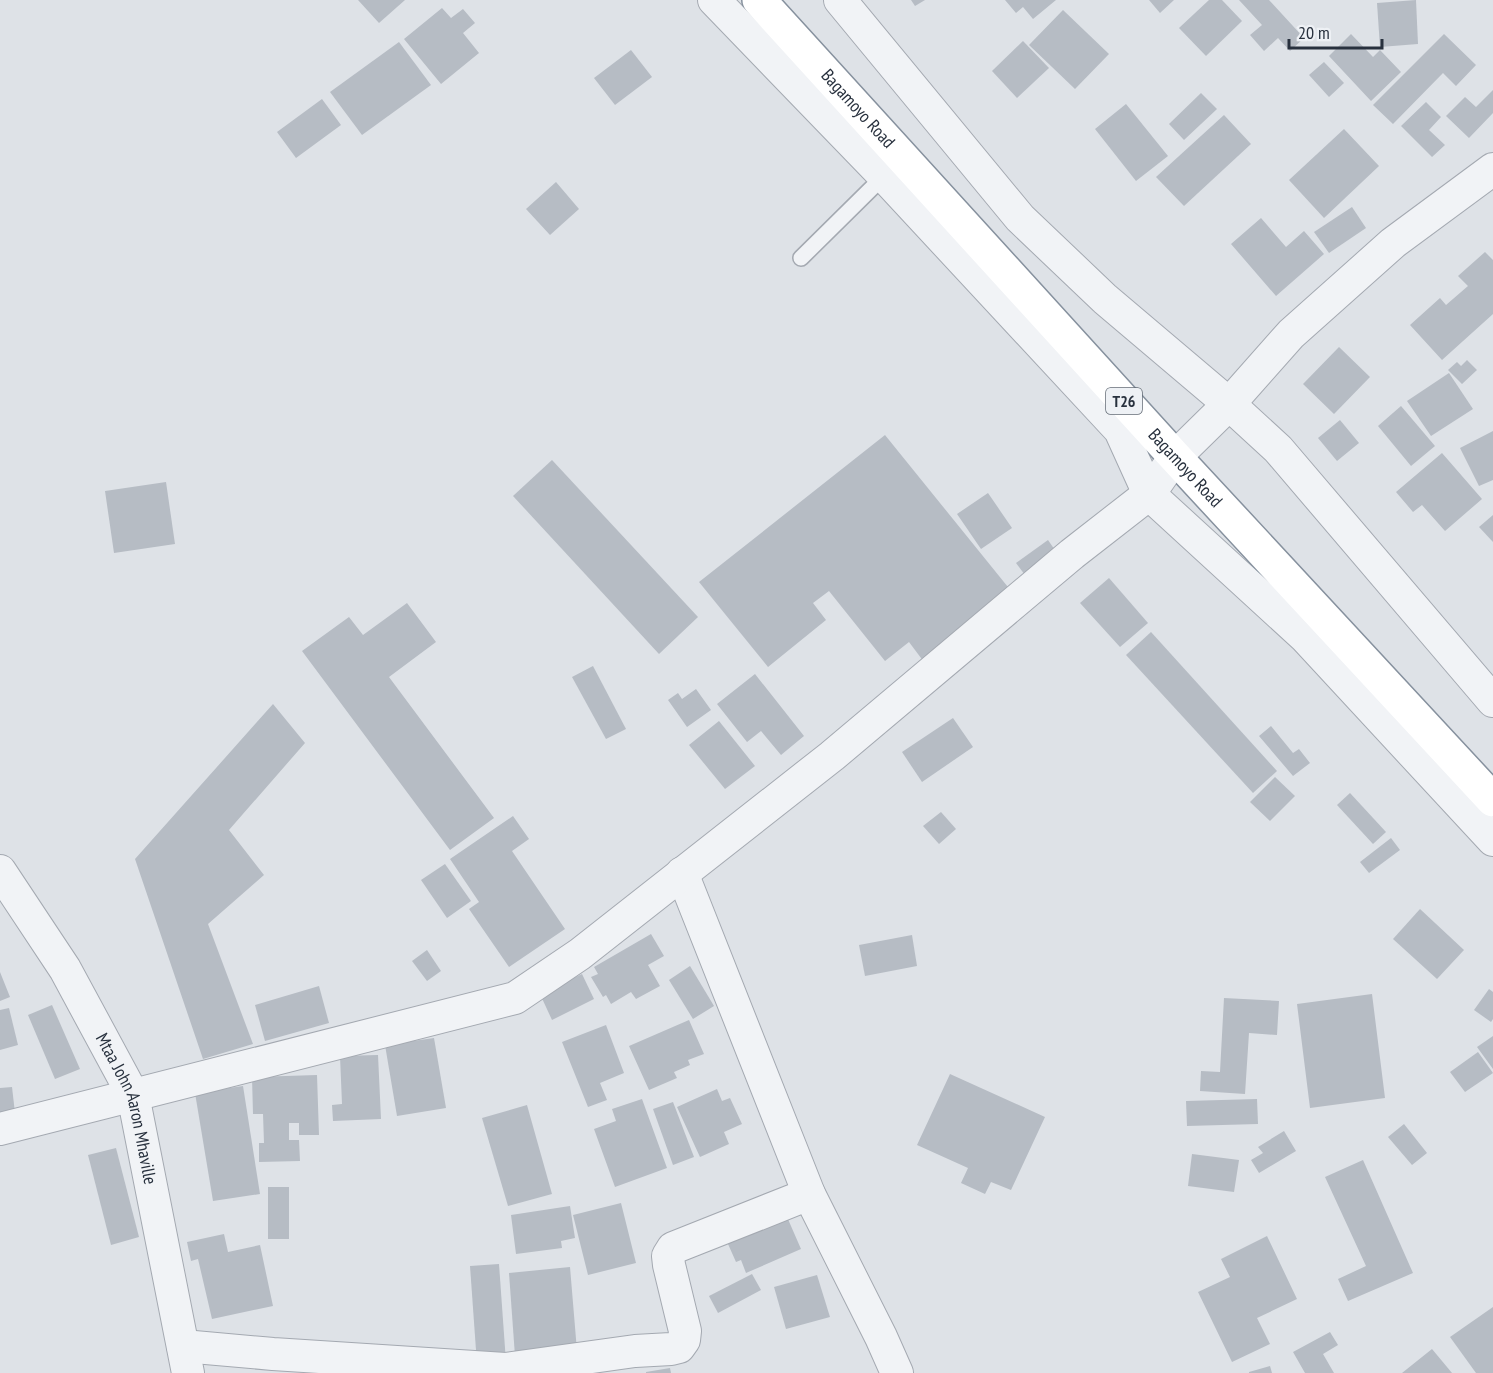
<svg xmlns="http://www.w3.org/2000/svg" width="1493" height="1373" viewBox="0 0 1493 1373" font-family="'PT Sans Narrow',sans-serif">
<rect width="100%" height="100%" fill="#dee2e7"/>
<g fill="#b6bcc4">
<polygon points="358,0 405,0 379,23"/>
<polygon points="911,0 925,0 915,6"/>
<polygon points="1005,0 1056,0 1033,19 1023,7 1016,13"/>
<polygon points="1149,0 1174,0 1160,13"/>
<polygon points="1209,0 1222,0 1242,21 1206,56 1179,28"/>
<polygon points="1239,0 1269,0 1304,38 1290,51 1278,38 1264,51 1250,35 1262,25"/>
<polygon points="1416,0 1418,44 1380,47 1377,3"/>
<polygon points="442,8 451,18 463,9 475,23 463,33 479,53 441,84 404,39"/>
<polygon points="1063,10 1109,54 1075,89 1029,45"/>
<polygon points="1351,34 1373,57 1380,50 1401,72 1371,101 1329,56"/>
<polygon points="1444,34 1476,65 1456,86 1443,73 1393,124 1373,105"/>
<polygon points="1023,41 1049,68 1017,98 992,71"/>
<polygon points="399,42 431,85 362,135 330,92"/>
<polygon points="631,50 652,77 615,105 594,78"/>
<polygon points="1324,62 1344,83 1329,97 1309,75"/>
<polygon points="1493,90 1493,113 1469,138 1446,116 1465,97 1476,107"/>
<polygon points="1201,93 1217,109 1184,140 1169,124"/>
<polygon points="322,99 341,125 296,158 277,132"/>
<polygon points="1426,102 1441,117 1429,130 1445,145 1432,157 1401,126"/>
<polygon points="1126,104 1168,156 1136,181 1095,129"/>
<polygon points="1224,115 1251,144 1184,206 1156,177"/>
<polygon points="1344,129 1379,166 1324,218 1289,180"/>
<polygon points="556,182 579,209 550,235 526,209"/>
<polygon points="1352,207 1366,228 1329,253 1314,232"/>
<polygon points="1261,218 1286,247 1304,231 1324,254 1276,296 1231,244"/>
<polygon points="1485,252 1493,260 1493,314 1442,360 1410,325 1440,298 1446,305 1468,286 1458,276"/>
<polygon points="1339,347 1370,377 1334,414 1303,384"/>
<polygon points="1467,360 1477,370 1462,384 1448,370 1457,362 1461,366"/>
<polygon points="1449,373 1473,409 1431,436 1407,401"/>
<polygon points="1401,406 1435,446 1411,466 1378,426"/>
<polygon points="1340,420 1359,443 1337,461 1318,438"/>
<polygon points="1493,431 1493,480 1479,486 1460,448"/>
<polygon points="885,435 1012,592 924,662 909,642 885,661 829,591 813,603 826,620 768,667 699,582"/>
<polygon points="1442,453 1482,499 1445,531 1422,505 1413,512 1396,492"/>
<polygon points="552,460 698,617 659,654 513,496"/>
<polygon points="166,482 175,544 114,553 105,491"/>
<polygon points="988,493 1012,528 981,549 957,514"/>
<polygon points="1493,515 1493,542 1479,527"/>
<polygon points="1048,540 1059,556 1028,579 1016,563"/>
<polygon points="1109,578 1148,623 1120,647 1080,603"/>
<polygon points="407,603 436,642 389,677 494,818 450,850 302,651 349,617 363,635"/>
<polygon points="1151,632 1277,771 1253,793 1126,655"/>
<polygon points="593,666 626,729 606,739 572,677"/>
<polygon points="755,674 804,736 781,755 761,731 747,742 717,704"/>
<polygon points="696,689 711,710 687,727 668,700 678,693 682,699"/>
<polygon points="273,704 305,743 229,830 264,875 208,924 253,1044 203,1059 135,859"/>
<polygon points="953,718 973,747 922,782 902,752"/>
<polygon points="719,721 755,766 725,789 689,745"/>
<polygon points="1271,726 1293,753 1299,749 1310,763 1293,776 1259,736"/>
<polygon points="1275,777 1295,796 1270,821 1250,802"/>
<polygon points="1350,793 1386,832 1373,844 1337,805"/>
<polygon points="941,812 956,829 939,844 923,826"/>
<polygon points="513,816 529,839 512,851 565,929 509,967 469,909 479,902 450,859"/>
<polygon points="1391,838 1400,850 1369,873 1360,862"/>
<polygon points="445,864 471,901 447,918 421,880"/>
<polygon points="1420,909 1464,950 1437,979 1393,939"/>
<polygon points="651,934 664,956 648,965 660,986 636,999 631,992 611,1004 606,995 603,997 591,977 598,974 594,967"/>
<polygon points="912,935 917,966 865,976 859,945"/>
<polygon points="427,950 441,971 427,981 412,961"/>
<polygon points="690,966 714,1006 693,1019 669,980"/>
<polygon points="0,972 10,997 0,1001"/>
<polygon points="582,974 594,999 552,1020 540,994"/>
<polygon points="319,986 329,1023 265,1041 255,1005"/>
<polygon points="1489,989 1493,992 1493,1019 1491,1022 1474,1010"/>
<polygon points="1372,994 1385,1098 1310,1108 1297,1004"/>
<polygon points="1224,998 1279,1001 1277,1035 1249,1033 1245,1094 1200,1091 1201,1071 1220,1072"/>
<polygon points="52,1005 80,1069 55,1079 28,1015"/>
<polygon points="9,1008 18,1045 0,1050 0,1010"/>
<polygon points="689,1020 704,1054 688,1060 690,1065 674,1072 677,1078 649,1090 629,1046"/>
<polygon points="606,1025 624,1073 600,1083 607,1100 588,1107 562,1042"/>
<polygon points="1493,1036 1493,1069 1477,1047"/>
<polygon points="434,1038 446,1108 397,1116 385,1045"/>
<polygon points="1478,1052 1493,1073 1465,1092 1450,1072"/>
<polygon points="378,1055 381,1119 333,1121 332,1105 342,1104 340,1056"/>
<polygon points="950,1074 1045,1117 1011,1190 991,1182 985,1194 961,1183 968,1168 917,1145"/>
<polygon points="317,1075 319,1135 299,1135 299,1123 289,1123 289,1140 299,1140 300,1161 259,1162 259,1143 264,1143 263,1114 253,1114 252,1077"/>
<polygon points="243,1086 260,1194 213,1201 195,1093"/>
<polygon points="12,1087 15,1113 0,1115 0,1088"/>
<polygon points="717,1089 722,1101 730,1098 742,1124 724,1132 729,1144 700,1157 677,1107"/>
<polygon points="642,1099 667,1168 615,1187 594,1129 616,1121 612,1109"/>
<polygon points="1257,1099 1258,1124 1187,1126 1186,1101"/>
<polygon points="673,1102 694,1157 673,1165 653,1109"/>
<polygon points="527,1105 552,1194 508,1206 482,1118"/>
<polygon points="1404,1124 1427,1153 1412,1165 1388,1137"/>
<polygon points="1284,1131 1296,1151 1259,1173 1251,1160 1263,1153 1258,1147"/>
<polygon points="116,1148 139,1237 111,1245 88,1155"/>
<polygon points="1192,1154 1239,1160 1234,1192 1188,1186"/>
<polygon points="1363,1160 1413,1273 1348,1301 1338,1279 1366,1266 1325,1177"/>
<rect x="268" y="1187" width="21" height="52"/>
<polygon points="621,1203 636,1263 588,1275 573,1215"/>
<polygon points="570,1206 575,1238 561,1241 562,1248 516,1254 511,1215"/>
<polygon points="784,1210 801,1249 746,1273 741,1260 736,1262 724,1235"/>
<polygon points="224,1234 228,1252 260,1245 273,1306 212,1319 198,1259 191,1261 187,1242"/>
<polygon points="1267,1236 1297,1299 1257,1318 1270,1344 1232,1362 1198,1292 1230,1277 1221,1259"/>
<polygon points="499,1264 506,1362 477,1364 470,1266"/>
<polygon points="570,1267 577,1351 515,1356 509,1273"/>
<polygon points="752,1274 761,1290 718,1313 709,1296"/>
<polygon points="817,1275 830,1317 786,1329 774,1287"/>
<polygon points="1493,1307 1493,1373 1476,1373 1450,1337"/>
<polygon points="1330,1332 1338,1345 1323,1354 1334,1373 1305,1373 1293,1352"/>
<polygon points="1432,1349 1452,1373 1402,1373"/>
<polygon points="1270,1366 1272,1373 1249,1373 1249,1372"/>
<polygon points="670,1368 671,1373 646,1373 646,1372"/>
</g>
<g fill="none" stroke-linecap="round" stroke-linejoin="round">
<g stroke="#a4a9b1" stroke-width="18">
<polyline id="lane" points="801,258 884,176"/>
</g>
<g stroke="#a4a9b1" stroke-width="34">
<g id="street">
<polyline points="714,0 884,176 1120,430 1149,494 1305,637 1493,840"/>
<polyline points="840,0 1020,218 1105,299 1229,404 1278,449 1493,701"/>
<path id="s1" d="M0 871 65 969 133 1095 188 1373"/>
<polyline points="682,873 809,1194 881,1337 897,1373"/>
<polyline points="0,1129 515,998 580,954 832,756 1072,554 1149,494 1175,457 1229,404 1291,334 1393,243 1493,169"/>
<polyline points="183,1346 273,1354 505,1369 635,1351 671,1349 679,1347 684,1340 685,1331 669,1265 668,1256 673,1248 809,1194"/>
</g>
</g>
<g stroke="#86919e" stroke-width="36">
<g id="highway">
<path id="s2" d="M759 0 1175 457 1493 800"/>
</g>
</g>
<use href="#lane" stroke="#f1f3f6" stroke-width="15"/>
<use href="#street" stroke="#f1f3f6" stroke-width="32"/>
<use href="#highway" stroke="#fff" stroke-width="33"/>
</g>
<g text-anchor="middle" stroke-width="4.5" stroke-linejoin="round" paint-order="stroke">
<rect fill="#eef1f5" stroke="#636b75" stroke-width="1.5" x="1106" y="388" width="36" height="26" rx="4.5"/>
<g font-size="16" font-weight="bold" fill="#28313e">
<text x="1124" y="407">T26</text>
</g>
<g font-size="18" fill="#28313e" stroke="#eef1f5">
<text dy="6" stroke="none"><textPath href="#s2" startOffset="147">Bagamoyo Road</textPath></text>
<text dy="6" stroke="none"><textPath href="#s2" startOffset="633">Bagamoyo Road</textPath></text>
<text dy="6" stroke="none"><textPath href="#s1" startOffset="272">Mtaa John Aaron Mhaville</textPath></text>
</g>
</g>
<path d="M1289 39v9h93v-9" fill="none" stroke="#28313e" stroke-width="3"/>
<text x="1298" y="39" font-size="18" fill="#28313e" stroke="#eef1f5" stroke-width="4.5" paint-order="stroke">20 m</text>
</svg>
